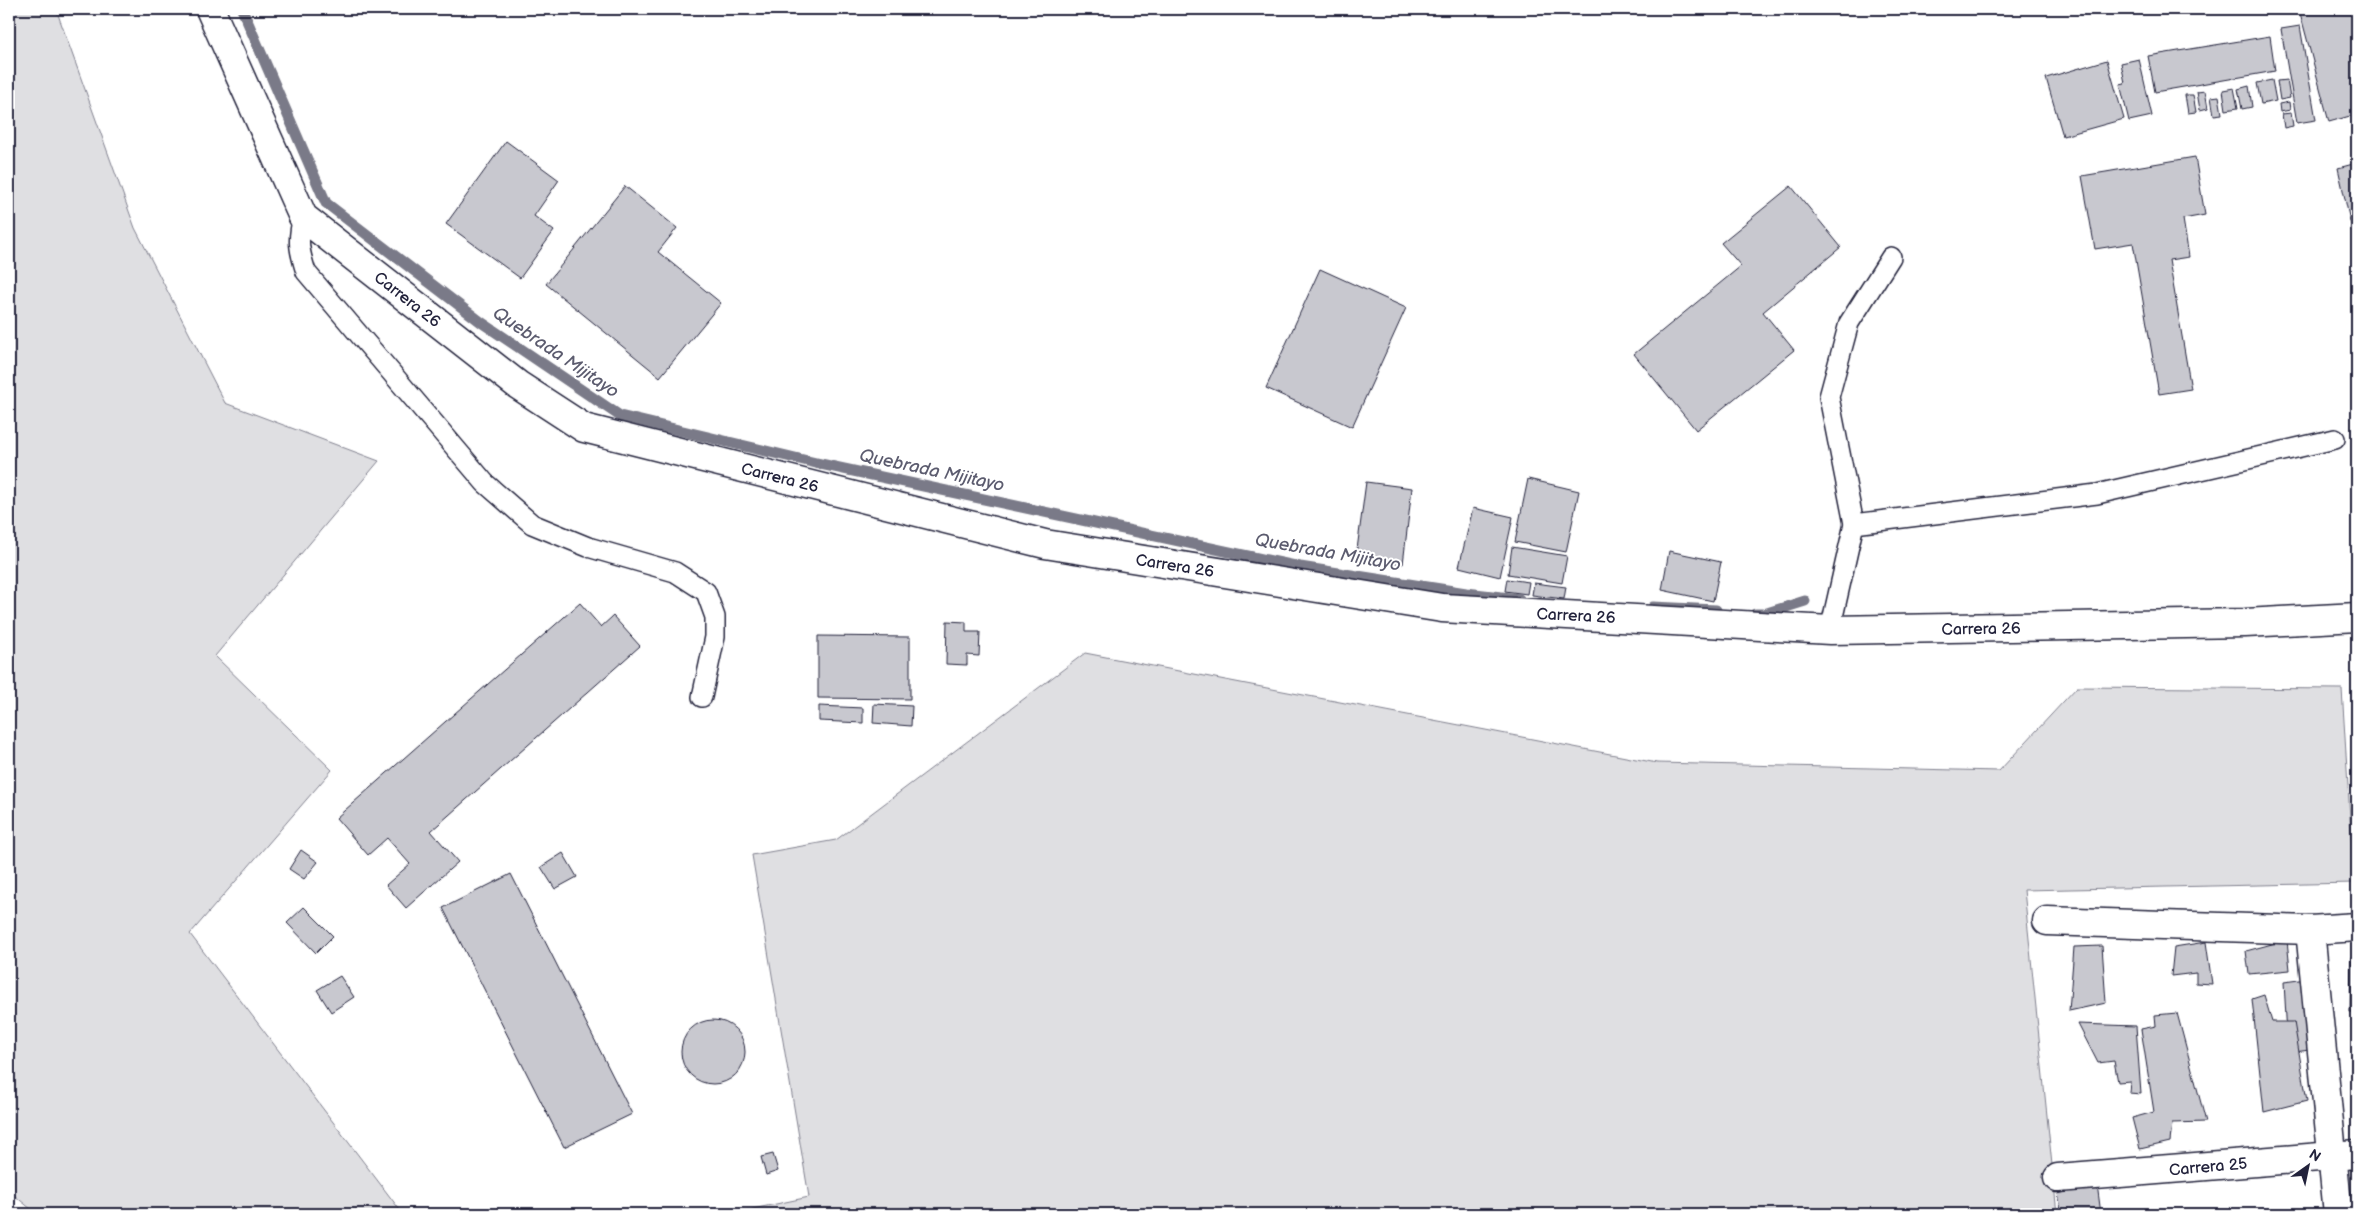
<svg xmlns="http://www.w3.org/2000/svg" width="2366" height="1223" viewBox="0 0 2366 1223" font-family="'Balsamiq Sans',sans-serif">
<rect width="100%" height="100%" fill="#fff"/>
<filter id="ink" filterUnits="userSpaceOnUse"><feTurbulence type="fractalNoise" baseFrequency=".02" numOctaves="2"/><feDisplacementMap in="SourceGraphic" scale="10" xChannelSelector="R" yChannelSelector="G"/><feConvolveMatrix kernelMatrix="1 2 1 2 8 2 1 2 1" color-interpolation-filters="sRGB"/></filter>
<g filter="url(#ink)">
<g fill="#dfdfe2" stroke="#80808e">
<polygon points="9,9 56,9 135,228 225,403 379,461 215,656 332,770 190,934 403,1214 37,1214 9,1191"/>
<polygon points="1085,653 1657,763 1999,771 2077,687 2342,689 2354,883 2024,890 2057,1214 729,1214 809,1197 752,855 836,840"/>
</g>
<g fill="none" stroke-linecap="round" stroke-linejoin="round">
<g stroke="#7a7a88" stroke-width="11">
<polyline points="242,9 326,203 481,322 620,416 816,463 1300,567 1466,593 1519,599"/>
<polyline points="1653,607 1716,610"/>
<polyline points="1755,614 1764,614 1805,601"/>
</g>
</g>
<g fill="#c8c8cf" stroke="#22223b">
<polygon points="2299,9 2350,9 2357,44 2357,114 2329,122"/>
<polygon points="2300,26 2316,120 2297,123 2281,29"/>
<polygon points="2270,36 2275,71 2155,92 2148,56"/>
<polygon points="2139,59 2152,116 2129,121 2120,84 2125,83 2121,63"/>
<polygon points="2107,60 2124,119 2063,136 2046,78"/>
<polygon points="2272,80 2276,101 2261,104 2257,83"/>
<polygon points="2287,80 2290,98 2280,100 2277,81"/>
<polygon points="2249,86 2252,107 2242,109 2238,89"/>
<polygon points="2234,88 2238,108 2226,110 2223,90"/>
<polygon points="2205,91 2208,108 2200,110 2197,92"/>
<polygon points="2185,95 2193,95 2196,112 2188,113"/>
<polygon points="2219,96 2222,114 2214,115 2211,97"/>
<polygon points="2289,102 2290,110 2280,112 2279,104"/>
<polygon points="2291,113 2293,126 2284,128 2282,114"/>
<polygon points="506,141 559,180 534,216 554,231 520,278 446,224"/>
<polygon points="2195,157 2205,215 2183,219 2189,257 2169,260 2191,389 2159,394 2133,243 2095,249 2082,176"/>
<polygon points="2357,163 2357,252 2338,168"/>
<polygon points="625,186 677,228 658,252 721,303 660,377 546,284"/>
<polygon points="1791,186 1841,247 1763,312 1794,350 1696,430 1634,354 1741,266 1721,243"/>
<polygon points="1320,269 1406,308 1352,427 1266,388"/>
<polygon points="1528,479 1579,491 1566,552 1515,542"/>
<polygon points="1366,482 1412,488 1403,564 1356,557"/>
<polygon points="1473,508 1513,517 1500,577 1459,567"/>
<polygon points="1512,547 1567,556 1562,583 1508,574"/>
<polygon points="1669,551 1721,562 1713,601 1662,590"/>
<polygon points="1507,579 1529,582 1527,594 1505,591"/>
<polygon points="1534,583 1566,587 1564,599 1532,595"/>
<polygon points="580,603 601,627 613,616 640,646 431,831 458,862 406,908 386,885 410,864 387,838 368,855 336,818"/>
<polygon points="947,621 966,622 966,632 980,632 979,656 967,655 967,665 946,664"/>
<polygon points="818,636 910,637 910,699 818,698"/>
<polygon points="874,704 912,706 911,726 873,723"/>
<polygon points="819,706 863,708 863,723 819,721"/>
<polygon points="301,850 318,862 304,879 289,869"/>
<polygon points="563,853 577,877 555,889 541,867"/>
<polygon points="511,874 632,1114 564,1147 443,908"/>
<polygon points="304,907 333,936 316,953 287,923"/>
<polygon points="2287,940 2290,970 2249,974 2246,951"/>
<polygon points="2206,942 2212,984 2196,983 2196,973 2171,976 2174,947"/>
<polygon points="2102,946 2106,1003 2069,1011 2074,947"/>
<polygon points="2357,956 2357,1012 2350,1012 2351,957"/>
<polygon points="340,976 354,997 331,1012 317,990"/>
<polygon points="2306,979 2316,1049 2288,1053 2284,982"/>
<polygon points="2264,995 2272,1022 2294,1022 2307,1101 2264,1112 2252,999"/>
<polygon points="2177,1013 2206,1122 2172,1123 2170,1142 2140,1149 2132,1118 2154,1112 2141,1029 2156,1026 2155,1015"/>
<circle cx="713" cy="1052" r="32"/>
<polygon points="2078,1024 2136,1026 2141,1094 2129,1093 2130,1081 2118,1082 2114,1061 2098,1063"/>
<polygon points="773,1154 778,1171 766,1175 761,1157"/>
<polygon points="2097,1184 2101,1214 2062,1214 2058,1194"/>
</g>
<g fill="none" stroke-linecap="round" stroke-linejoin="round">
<g stroke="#22223b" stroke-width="22">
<g id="lane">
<path d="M303 217C297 240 299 250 306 272L485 483 532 524 588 547 675 572 706 592 715 617V637L702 697"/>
<polyline points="1891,257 1849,323 1829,397 1854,524 2097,494 2335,439"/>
<polyline points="1830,630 1854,524"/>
</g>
</g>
<g stroke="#22223b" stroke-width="31">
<g id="street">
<polyline points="2047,921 2310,930 2357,927"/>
<polyline points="2310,930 2338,1214"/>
<polyline points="2058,1178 2357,1154"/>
</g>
</g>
<g stroke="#22223b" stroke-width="31">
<polyline id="secondary" points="210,9 303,217 518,385 584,428 1045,544 1442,608 1830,630 2245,623 2357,617"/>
</g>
<use href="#lane" stroke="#fff" stroke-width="19"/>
<use href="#street" stroke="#fff" stroke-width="28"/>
<use href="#secondary" stroke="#fff" stroke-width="28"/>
</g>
</g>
<g text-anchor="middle" stroke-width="4" stroke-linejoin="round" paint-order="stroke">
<g font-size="16" fill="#22223b" stroke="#fff">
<text transform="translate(408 299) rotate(38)" y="6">Carrera 26</text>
<text transform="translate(780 477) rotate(14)" y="6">Carrera 26</text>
<text transform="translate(1175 565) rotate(9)" y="6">Carrera 26</text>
<text transform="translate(1576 615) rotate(3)" y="6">Carrera 26</text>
<text transform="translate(1981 628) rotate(-1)" y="6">Carrera 26</text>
<text transform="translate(2208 1166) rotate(-5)" y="6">Carrera 25</text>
</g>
<g font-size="18" font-style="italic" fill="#5c5c6f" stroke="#fff">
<text transform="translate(556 352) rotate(34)" y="6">Quebrada Mijitayo</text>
<text transform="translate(932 470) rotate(12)" y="6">Quebrada Mijitayo</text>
<text transform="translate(1328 552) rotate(10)" y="6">Quebrada Mijitayo</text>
</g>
</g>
<rect width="2366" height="1223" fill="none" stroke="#fff" stroke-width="30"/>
<rect x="15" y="15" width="2336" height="1193" fill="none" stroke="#22223b" stroke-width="2" filter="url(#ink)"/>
<g transform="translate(2308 1166) rotate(33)" stroke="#ffffff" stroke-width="4" paint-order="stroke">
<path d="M0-4L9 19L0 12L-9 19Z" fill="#22223b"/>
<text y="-8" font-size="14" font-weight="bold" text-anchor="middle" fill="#22223b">N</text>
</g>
</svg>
